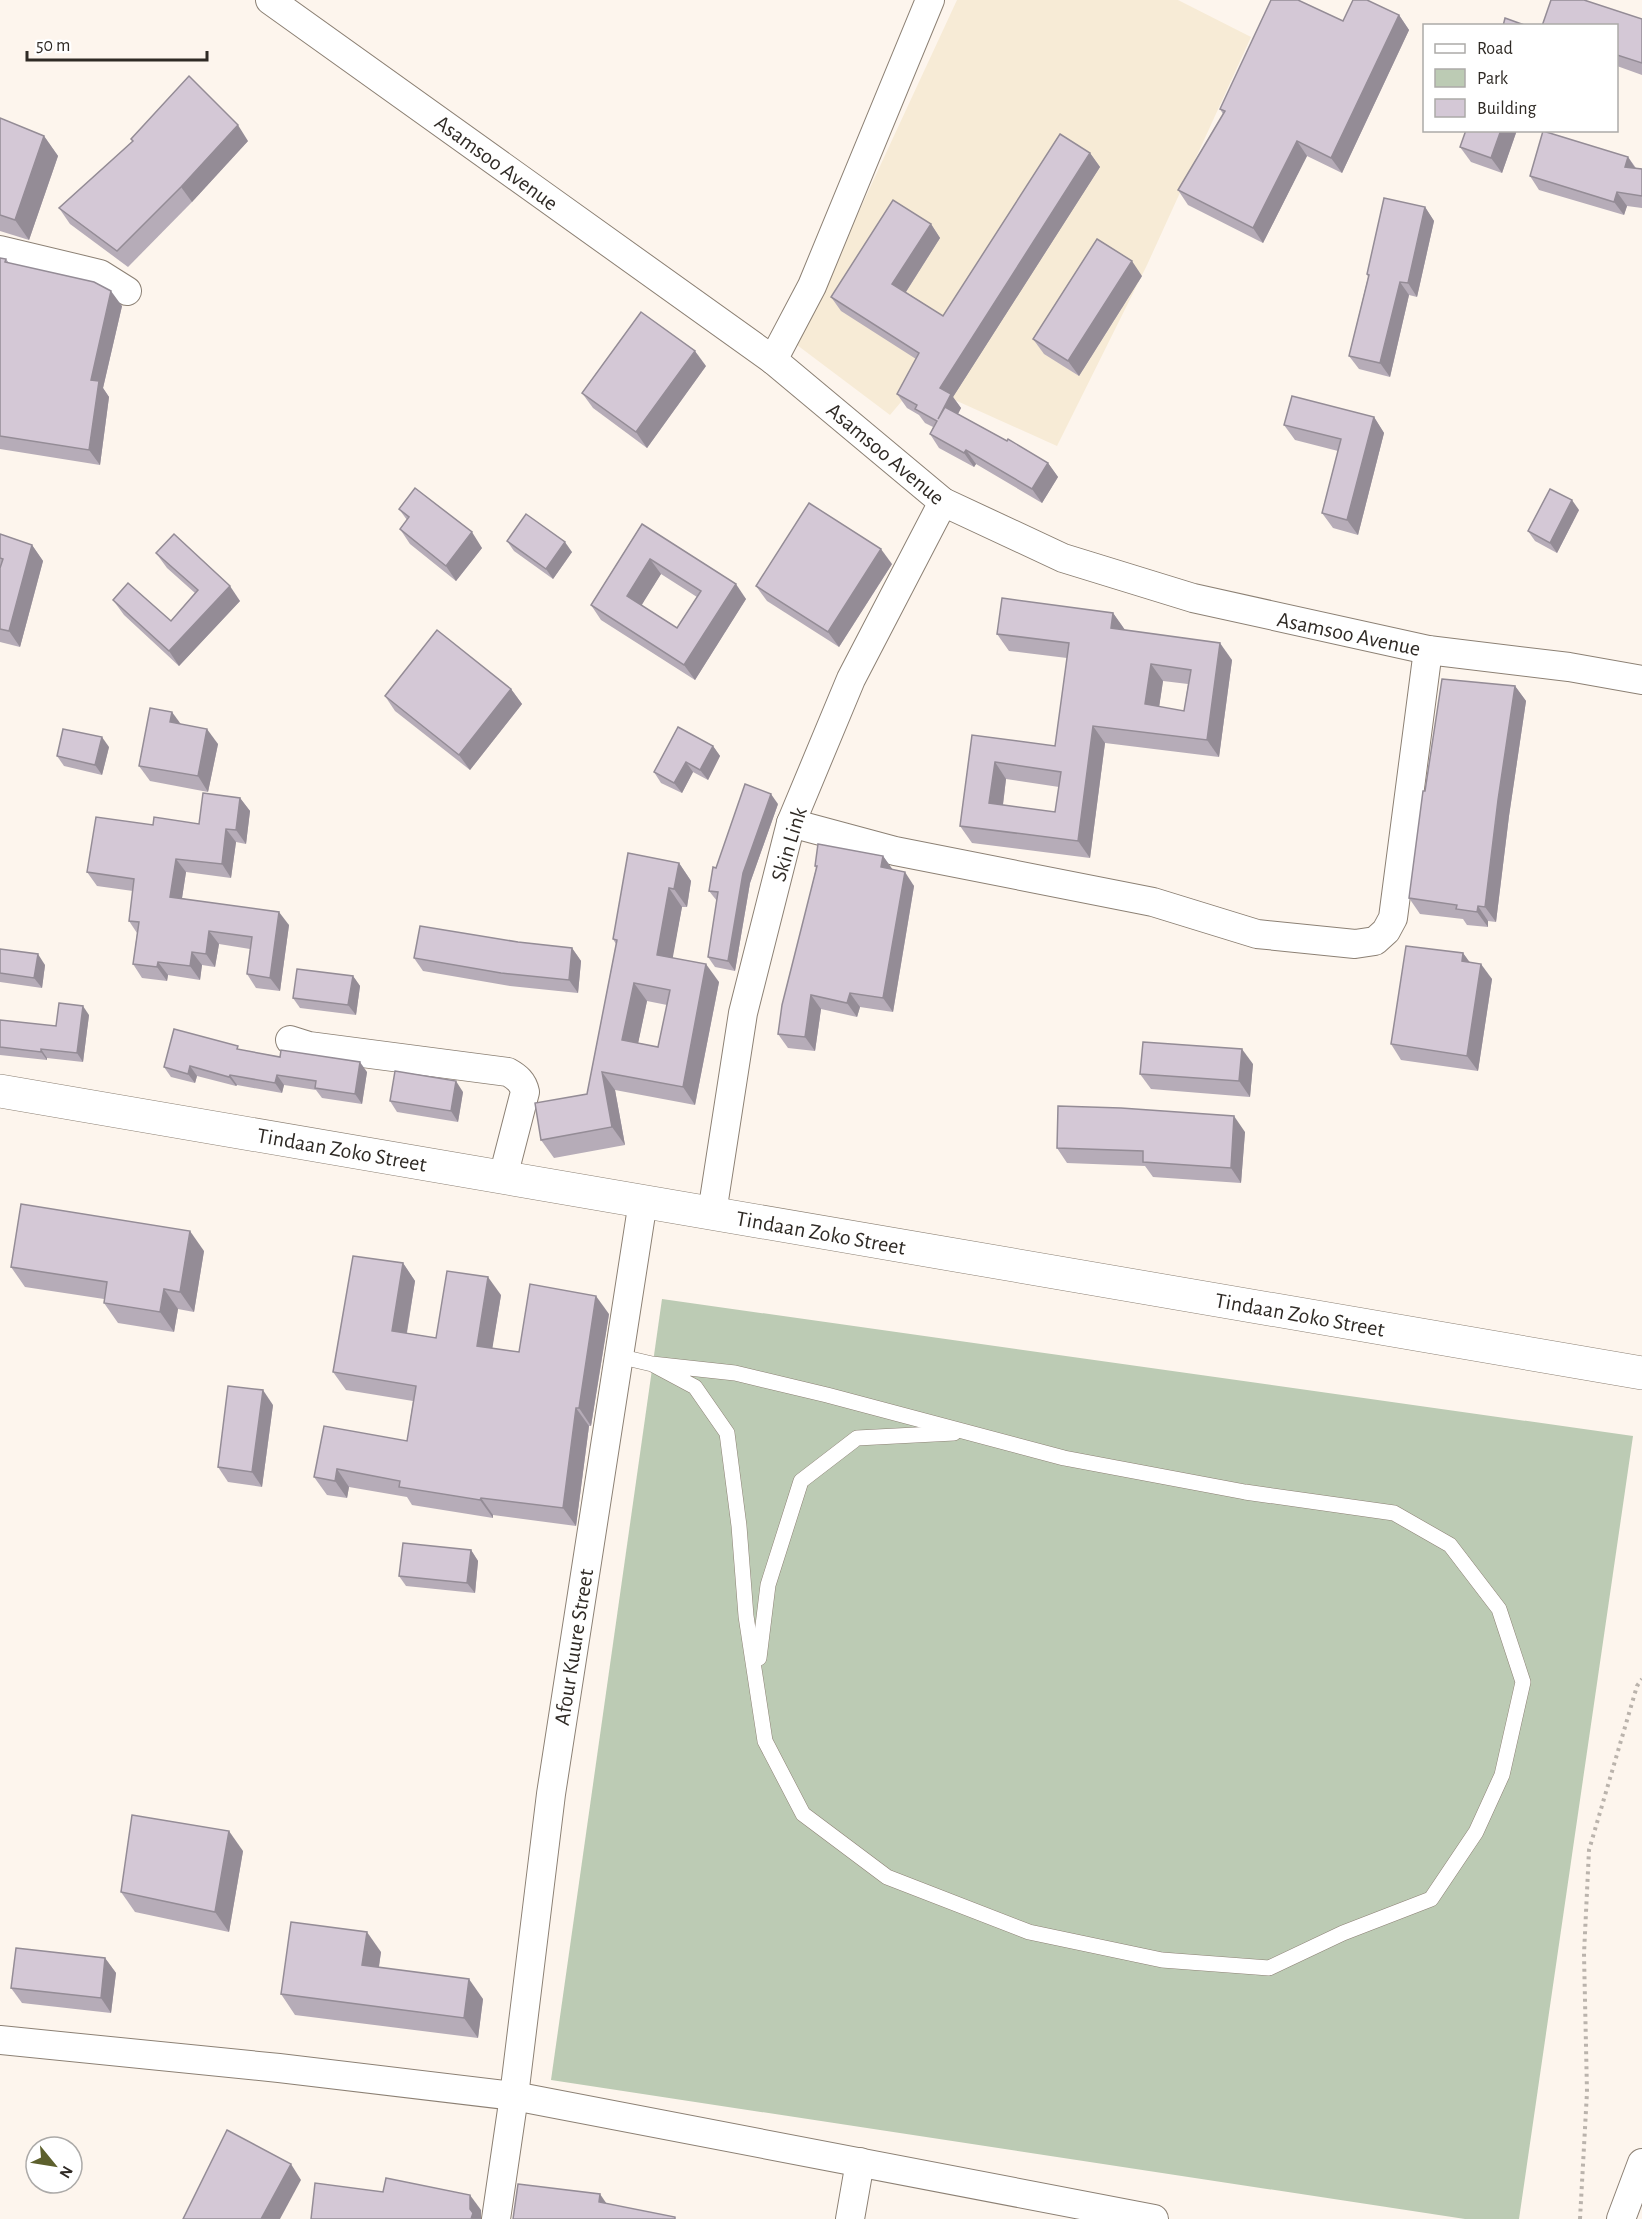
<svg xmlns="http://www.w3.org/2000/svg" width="1642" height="2219" viewBox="0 0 1642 2219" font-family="'Alegreya Sans',sans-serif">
<rect width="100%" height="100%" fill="#fdf5ed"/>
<polygon fill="#f7ebd6" points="957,0 1178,0 1251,37 1147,265 1057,446 917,383 890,415 797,345"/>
<polygon fill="#bccbb4" points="662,1299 1633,1436 1519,2219 1465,2219 551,2080"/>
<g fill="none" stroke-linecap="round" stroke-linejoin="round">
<g stroke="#8c8074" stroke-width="16">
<g id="service">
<polyline points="618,1356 652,1364 695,1387 727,1433 739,1526 746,1616 765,1741 803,1814 887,1877 1029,1932 1162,1960 1269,1968 1343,1933 1431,1899 1476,1832 1502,1775 1523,1682 1499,1609 1450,1545 1394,1513 1245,1492 1064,1458 827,1395 735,1373 652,1364"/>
<polyline points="759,1658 768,1585 801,1481 857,1438 954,1433"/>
</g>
</g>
<g stroke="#8c8074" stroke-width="30">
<g id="minor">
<polyline points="270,0 773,360 943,502 1063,558 1193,598 1428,650 1569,667 1642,680"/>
<polyline points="0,250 100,274 127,291"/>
<polyline points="773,360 812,286 930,0"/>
<polyline points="791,823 895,851 1153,902 1257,934 1355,944 1375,941 1386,931 1393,918 1428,650"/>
<path d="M290 1040 309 1046 508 1072C517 1077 523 1082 525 1092L503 1177"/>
<polyline points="712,1213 743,1013 791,823 851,679 943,502"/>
<polyline points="0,2040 279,2068 514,2096 1154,2219"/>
<polyline points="496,2219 514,2096 551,1794 643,1201"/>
<polyline points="850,2219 860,2162"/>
<polyline points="1621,2219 1642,2163"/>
</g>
</g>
<g stroke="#8c8074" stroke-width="34">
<polyline id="secondary" points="0,1091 1642,1373"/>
</g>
<polyline stroke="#bab3ac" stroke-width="4" stroke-dasharray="3 4.5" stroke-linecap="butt" points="1580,2219 1587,2092 1584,1954 1589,1850 1637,1686 1642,1679"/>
<use href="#service" stroke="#fff" stroke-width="15"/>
<use href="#minor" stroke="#fff" stroke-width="28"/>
<use href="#secondary" stroke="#fff" stroke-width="33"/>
</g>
<g fill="#b6acb8" fill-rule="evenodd">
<polygon points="1399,15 1409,30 1342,173 1307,156 1263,243 1188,205 1178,190 1223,114 1220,109 1343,21"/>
<polygon points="1642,19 1642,75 1617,66 1617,26"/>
<polygon points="0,118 44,136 58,156 29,240 0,231"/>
<polygon points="1517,130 1502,173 1471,162 1460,147"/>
<polygon points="133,141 248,141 192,202 128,267 70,224 59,208"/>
<polygon points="1090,153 1100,167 953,397 961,408 958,414 1048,463 1058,477 1042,503 976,464 974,467 939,448 930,434 933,427 925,423 919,415 907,408 897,394 916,359 841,311 831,297 931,224 940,238 906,292 943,316"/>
<polygon points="1628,157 1636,168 1642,169 1642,208 1627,206 1624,215 1539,190 1530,176"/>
<polygon points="1425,207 1434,221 1417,297 1409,295 1390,377 1359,369 1349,356 1368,277 1367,274"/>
<polygon points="0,258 6,259 9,263 122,306 103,388 109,397 100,465 0,449"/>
<polygon points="1142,276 1079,376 1044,354 1033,339"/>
<polygon points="706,366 647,448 593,408 582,393"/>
<polygon points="1374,417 1384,433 1358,535 1333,528 1322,513 1338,451 1295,440 1284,425"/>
<polygon points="399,509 482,548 456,581 410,544 400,529 407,520"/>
<polygon points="1579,510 1557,553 1535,541 1528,531"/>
<path d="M642 524 746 599 695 680 601 620 591 605ZM661 574 697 597 677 628 641 605Z"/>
<polygon points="0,534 32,545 43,561 20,647 0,642"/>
<polygon points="507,541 572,552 553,579 514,551"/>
<polygon points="156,553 240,601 179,666 124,615 113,600 171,621 195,593 167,568"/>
<polygon points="892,564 839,647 767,601 756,586"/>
<path d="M1113 613 1125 630 1232 660 1219 757 1105 743 1090 858 972 843 960 826 972 735 1055 746 1067 658 1009 651 997 634ZM1163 681 1188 684 1184 711 1159 707ZM1006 779 1059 787 1055 812 1003 805Z"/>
<polygon points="1515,686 1526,701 1509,816 1496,922 1488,921 1488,927 1467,925 1463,919 1420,914 1409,898 1425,791"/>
<polygon points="511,689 522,704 470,770 395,711 385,696"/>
<polygon points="181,724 218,744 208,792 150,781 139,766"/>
<polygon points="713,746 720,756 708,780 693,772 682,793 661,783 654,772"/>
<polygon points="109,747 102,775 64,766 57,756"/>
<polygon points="240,798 250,811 246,844 236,842 231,878 186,872 182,898 289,925 280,991 256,988 247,974 250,949 219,944 215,967 202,965 200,980 168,975 167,981 142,978 133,964 137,933 129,921 133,891 97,886 87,872 153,825 199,824"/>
<polygon points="778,804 750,883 735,971 715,967 708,957 717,901 709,891 716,868"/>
<polygon points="883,856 892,869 914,886 893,1012 860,1007 857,1017 821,1009 815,1051 788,1048 778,1034 816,868 815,866"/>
<path d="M679 863 691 881 687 907H682L672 958 719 982 695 1105 615 1090 625 1145 554 1158 541 1140 587 1094 616 944 613 939ZM647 1001 667 1005 658 1047 638 1043Z"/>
<polygon points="572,948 581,961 578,993 510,986 423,971 414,958"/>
<polygon points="0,949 45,965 42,988 0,982"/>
<polygon points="1463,953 1469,962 1492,979 1478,1071 1401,1060 1391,1044"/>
<polygon points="353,976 360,986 356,1015 300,1008 293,998"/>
<polygon points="89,1015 83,1062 47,1058 47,1060 0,1055 0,1020 56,1026"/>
<polygon points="241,1050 367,1072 362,1104 322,1098 316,1090 284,1085 282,1093 237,1085 236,1086 197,1076 195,1083 171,1077 164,1067"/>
<polygon points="1253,1064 1250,1097 1151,1089 1140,1074"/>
<polygon points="463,1092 458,1122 397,1112 390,1101"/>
<polygon points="1245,1132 1241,1183 1153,1177 1145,1166 1067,1163 1057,1148"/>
<polygon points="204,1251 194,1312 178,1309 174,1332 118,1323 104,1303 104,1299 25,1287 11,1267"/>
<polygon points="403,1263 415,1281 407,1333 436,1338 501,1295 492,1348 519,1352 609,1314 591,1426 589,1426 576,1526 493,1515 493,1518 412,1505 407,1497 349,1487 347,1498 327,1495 314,1477 407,1441 413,1401 346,1390 333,1372"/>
<polygon points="273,1405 262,1487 228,1482 218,1467"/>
<polygon points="471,1550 478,1561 475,1593 406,1586 399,1576"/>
<polygon points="243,1851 229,1932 135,1912 121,1892"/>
<polygon points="381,1952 379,1967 483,1999 478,2038 295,2015 281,1994"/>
<polygon points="105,1958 116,1973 111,2013 22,2003 11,1988"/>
</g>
<g fill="#948c96">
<polygon points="1399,15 1409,30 1342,173 1331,158"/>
<polygon points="238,125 248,141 192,202 181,187"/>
<polygon points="1501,130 1517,130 1502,173 1491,158"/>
<polygon points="44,136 58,156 29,240 15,220"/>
<polygon points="1297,141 1307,156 1263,243 1253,228"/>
<polygon points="1090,153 1100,167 953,397 961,408 948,433 940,388"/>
<polygon points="1628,157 1637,171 1625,167"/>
<polygon points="1617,192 1627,206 1624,215 1614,202"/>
<polygon points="1425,207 1434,221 1417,297 1408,283"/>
<polygon points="931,224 940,238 902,298 892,284"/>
<polygon points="1132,261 1142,276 1079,376 1068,361"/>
<polygon points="1400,282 1409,295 1390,377 1380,363"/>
<polygon points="111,291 122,306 103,388 109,397 100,465 89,450 91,380"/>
<polygon points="695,351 706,366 647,448 636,432"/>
<polygon points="1374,417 1384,433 1358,535 1347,520"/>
<polygon points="966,450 976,464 974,467 964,453"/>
<polygon points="1048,463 1058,477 1042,503 1032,489"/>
<polygon points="1572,500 1579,510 1557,553 1550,543"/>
<polygon points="472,532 482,548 456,581 446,566"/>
<polygon points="565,542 572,552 553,579 546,569"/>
<polygon points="32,545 43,561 20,647 9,631"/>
<polygon points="881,549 892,564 839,647 828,632"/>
<polygon points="650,559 661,574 638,611 627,596"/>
<polygon points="736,584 746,599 695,680 684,665"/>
<polygon points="230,586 240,601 179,666 169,651"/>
<polygon points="1113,613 1125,630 1123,645 1111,628"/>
<polygon points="1220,643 1232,660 1219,757 1207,740"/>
<polygon points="1151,664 1163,681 1157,721 1145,704"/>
<polygon points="1515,686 1526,701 1509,816 1496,922 1485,907 1498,800"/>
<polygon points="511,689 522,704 470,770 459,755"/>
<polygon points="172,712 183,727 170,722"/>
<polygon points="1093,726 1105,743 1090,858 1078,841"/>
<polygon points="207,729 218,744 208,792 198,776"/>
<polygon points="102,737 109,747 102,775 95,765"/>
<polygon points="713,746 720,756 708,780 700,770"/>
<polygon points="686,762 693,772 682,793 674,783"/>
<polygon points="995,762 1006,779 1001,820 989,803"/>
<polygon points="771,794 778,804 750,883 735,971 728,961 743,873"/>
<polygon points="240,798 250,811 246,844 236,830"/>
<polygon points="226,829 236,842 231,878 222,864"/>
<polygon points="883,856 893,870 881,867"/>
<polygon points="176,859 186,872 180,911 170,897"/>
<polygon points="679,863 691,881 687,907 674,889"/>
<polygon points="905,872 914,886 893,1012 883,998"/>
<polygon points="669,888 682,907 670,973 657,955"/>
<polygon points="1478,906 1488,921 1488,927 1477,912"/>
<polygon points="279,912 289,925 280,991 270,978"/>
<polygon points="209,931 219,944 215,967 206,954"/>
<polygon points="572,948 581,961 578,993 569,980"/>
<polygon points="192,952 202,965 200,980 190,966"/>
<polygon points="1463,953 1474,968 1462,961"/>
<polygon points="38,954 45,965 42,988 34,978"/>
<polygon points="158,962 168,975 167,981 157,967"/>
<polygon points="706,964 719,982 695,1105 683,1087"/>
<polygon points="1481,964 1492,979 1478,1071 1467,1056"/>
<polygon points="353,976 360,986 356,1015 348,1005"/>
<polygon points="634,983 647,1001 635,1058 622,1040"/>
<polygon points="850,993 860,1007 857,1017 847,1003"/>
<polygon points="811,995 821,1009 815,1051 805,1037"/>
<polygon points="83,1006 89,1015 83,1062 77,1053"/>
<polygon points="41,1049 47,1058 47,1060 41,1052"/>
<polygon points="1242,1049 1253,1064 1250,1097 1239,1081"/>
<polygon points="360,1062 367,1072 362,1104 355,1094"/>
<polygon points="190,1066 197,1076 195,1083 188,1074"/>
<polygon points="602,1072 615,1090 625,1145 612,1127"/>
<polygon points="230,1075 237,1085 236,1086 229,1077"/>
<polygon points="277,1075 284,1085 282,1093 275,1083"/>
<polygon points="456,1081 463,1092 458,1122 451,1111"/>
<polygon points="1234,1116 1245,1132 1241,1183 1231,1168"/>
<polygon points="190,1231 204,1251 194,1312 180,1292"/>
<polygon points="403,1263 415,1281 404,1349 392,1331"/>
<polygon points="488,1277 501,1295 490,1363 477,1346"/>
<polygon points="164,1289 178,1309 174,1332 160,1312"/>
<polygon points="596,1296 609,1314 591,1426 579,1408"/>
<polygon points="263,1390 273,1405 262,1487 252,1472"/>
<polygon points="576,1408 589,1426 576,1526 563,1508"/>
<polygon points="337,1469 349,1487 347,1498 335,1481"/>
<polygon points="481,1498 493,1515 493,1518 480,1500"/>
<polygon points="471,1550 478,1561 475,1593 467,1583"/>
<polygon points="229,1831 243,1851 229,1932 215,1912"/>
<polygon points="367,1932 381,1952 376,1985 362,1965"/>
<polygon points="105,1958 116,1973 111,2013 101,1998"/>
<polygon points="469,1979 483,1999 478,2038 464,2018"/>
<polygon points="291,2164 301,2180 280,2219 261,2219"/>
<polygon points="600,2194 611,2210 599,2202"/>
<polygon points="470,2195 481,2210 481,2219 471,2219 470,2209"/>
</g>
<g fill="#d4c8d6" stroke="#948c96" stroke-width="1.5" fill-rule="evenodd">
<polygon points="1271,0 1298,0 1343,21 1353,0 1367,0 1399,15 1331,158 1297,141 1253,228 1178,190 1225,111 1220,109"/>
<polygon points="1551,0 1584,0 1642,19 1642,63 1617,55 1617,26 1542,26"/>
<polygon points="1505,18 1527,26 1503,26"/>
<polygon points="189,76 238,125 181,187 117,251 59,208 133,141 131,139"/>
<polygon points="0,118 44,136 15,220 0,215"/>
<polygon points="1466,130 1501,130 1491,158 1460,147"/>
<polygon points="1543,131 1628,157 1625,167 1642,169 1642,196 1617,192 1614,202 1530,176"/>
<polygon points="1060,134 1090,153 940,388 951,394 938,419 945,407 1007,441 1008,439 1048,463 1032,489 966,450 964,453 930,434 937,421 915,409 917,405 897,394 919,353 831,297 893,200 931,224 892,284 943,316"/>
<polygon points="1384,198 1425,207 1408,283 1400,282 1380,363 1349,356 1369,275 1367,274"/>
<polygon points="1097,239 1132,261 1068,361 1033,339"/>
<polygon points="0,258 6,259 5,262 94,282 111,291 91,380 99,381 89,450 0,436"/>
<polygon points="641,312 695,351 636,432 582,393"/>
<polygon points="1292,396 1374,417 1347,520 1322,513 1341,439 1284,425"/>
<polygon points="415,488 472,532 446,566 400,529 409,517 399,509"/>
<polygon points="1550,489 1572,500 1550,543 1528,531"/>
<polygon points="809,503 881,549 828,632 756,586"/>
<polygon points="526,514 565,542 546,569 507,541"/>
<path d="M642 524 736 584 684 665 591 605ZM650 559 701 591 677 628 627 596Z"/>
<polygon points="0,534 32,545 9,631 0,629 0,568 3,559 0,558"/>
<polygon points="174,534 230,586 169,651 113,600 128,583 171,621 198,590 156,553"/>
<path d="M1002 598 1113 613 1111 628 1220 643 1207 740 1093 726 1078 841 960 826 972 735 1055 746 1069 643 997 634ZM1151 664 1191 670 1184 711 1145 704ZM995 762 1061 772 1055 812 989 803Z"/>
<polygon points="437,630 511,689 459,755 385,696"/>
<polygon points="1442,679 1515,686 1498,800 1485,907 1478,906 1477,912 1456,909 1457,905 1409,898 1423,791 1425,791"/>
<polygon points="150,708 172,712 170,722 207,729 198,776 139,766"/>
<polygon points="678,727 713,746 700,770 686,762 674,783 654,772"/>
<polygon points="63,729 102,737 95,765 57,756"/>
<polygon points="745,784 771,794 743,873 728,961 708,957 718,892 709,891 713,867 716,868"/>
<polygon points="203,793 240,798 236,830 226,829 222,864 176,859 170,897 279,912 270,978 247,974 252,937 209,931 206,954 192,952 190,966 158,962 157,967 133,964 139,922 129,921 134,879 87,872 96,817 153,825 154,817 199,824"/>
<polygon points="818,844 883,856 881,867 905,872 883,998 850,993 847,1003 811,995 805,1037 778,1034 782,1005 817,866 815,866"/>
<path d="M628 853 679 863 674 889 669 888 657 955 706 964 683 1087 602 1072 612 1127 541 1140 535 1103 587 1094 617 940 613 939ZM634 983 670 990 658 1047 622 1040Z"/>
<polygon points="420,926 518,942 572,948 569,980 501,973 414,958"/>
<polygon points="1406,946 1463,953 1462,961 1481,964 1467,1056 1391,1044"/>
<polygon points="0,949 38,954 34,978 0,973"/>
<polygon points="297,969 353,976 348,1005 293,998"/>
<polygon points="59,1003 83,1006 77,1053 41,1049 41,1052 0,1047 0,1020 56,1026"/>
<polygon points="174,1029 238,1046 237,1049 280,1057 281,1050 360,1062 355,1094 315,1088 316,1081 277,1075 275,1083 230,1075 229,1077 190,1066 188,1074 164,1067"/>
<polygon points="1143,1042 1242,1049 1239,1081 1140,1074"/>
<polygon points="395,1071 456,1081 451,1111 390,1101"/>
<polygon points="1058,1106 1121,1108 1234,1116 1231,1168 1143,1162 1143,1151 1057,1148"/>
<polygon points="21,1204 190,1231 180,1292 164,1289 160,1312 104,1303 107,1282 11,1267"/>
<polygon points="353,1256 403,1263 392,1331 436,1338 447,1271 488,1277 477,1346 519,1352 530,1284 596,1296 579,1408 576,1408 563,1508 481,1498 480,1500 399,1487 400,1481 337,1469 335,1481 314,1477 324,1426 407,1441 416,1386 333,1372"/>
<polygon points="228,1386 263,1390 252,1472 218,1467"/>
<polygon points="403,1543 471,1550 467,1583 399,1576"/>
<polygon points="132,1815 229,1831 215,1912 121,1892"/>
<polygon points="291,1922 367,1932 362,1965 469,1979 464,2018 281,1994"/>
<polygon points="16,1948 105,1958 101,1998 11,1988"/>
<polygon points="227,2130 291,2164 261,2219 183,2219"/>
<polygon points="386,2178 470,2195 470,2209 473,2213 471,2219 311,2219 315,2183 383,2192"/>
<polygon points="518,2184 600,2194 599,2202 675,2217 675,2219 513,2219"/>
</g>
<g text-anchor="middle" stroke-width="4.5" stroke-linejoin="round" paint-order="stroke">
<g font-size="22" fill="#2f2a25" stroke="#fff">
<text transform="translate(497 162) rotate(36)" y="8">Asamsoo Avenue</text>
<text transform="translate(886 453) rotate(40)" y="8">Asamsoo Avenue</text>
<text transform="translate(1349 633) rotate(12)" y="8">Asamsoo Avenue</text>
<text transform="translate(788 844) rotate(-73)" y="8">Skin Link</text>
<text transform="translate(342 1149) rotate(10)" y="8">Tindaan Zoko Street</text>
<text transform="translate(821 1232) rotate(10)" y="8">Tindaan Zoko Street</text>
<text transform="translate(1300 1314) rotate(10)" y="8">Tindaan Zoko Street</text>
<text transform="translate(573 1647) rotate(-81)" y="8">Afour Kuure Street</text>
</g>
</g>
<rect x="1423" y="24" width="195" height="108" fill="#ffffff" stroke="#acaaa8" stroke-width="1.5"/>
<rect x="1435" y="44" width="30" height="9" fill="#ffffff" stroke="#acaaa8" stroke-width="1.5"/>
<text x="1477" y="54" font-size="18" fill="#2f2a25">Road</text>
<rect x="1435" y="69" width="30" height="18" fill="#bccbb4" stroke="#acaaa8" stroke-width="1.5"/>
<text x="1477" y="84" font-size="18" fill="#2f2a25">Park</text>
<rect x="1435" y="99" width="30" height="18" fill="#d4c8d6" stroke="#acaaa8" stroke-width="1.5"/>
<text x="1477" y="114" font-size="18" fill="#2f2a25">Building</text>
<g transform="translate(54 2165) rotate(120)"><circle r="28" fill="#ffffff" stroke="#acaaa8" stroke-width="1.5"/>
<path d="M0-4.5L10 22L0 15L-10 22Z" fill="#5d602d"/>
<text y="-9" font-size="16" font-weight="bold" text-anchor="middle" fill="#2f2a25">N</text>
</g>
<path d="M27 51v9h180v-9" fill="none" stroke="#2f2a25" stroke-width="3"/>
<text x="36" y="51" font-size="18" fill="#2f2a25" stroke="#ffffff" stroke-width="4.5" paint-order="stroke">50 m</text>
</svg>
